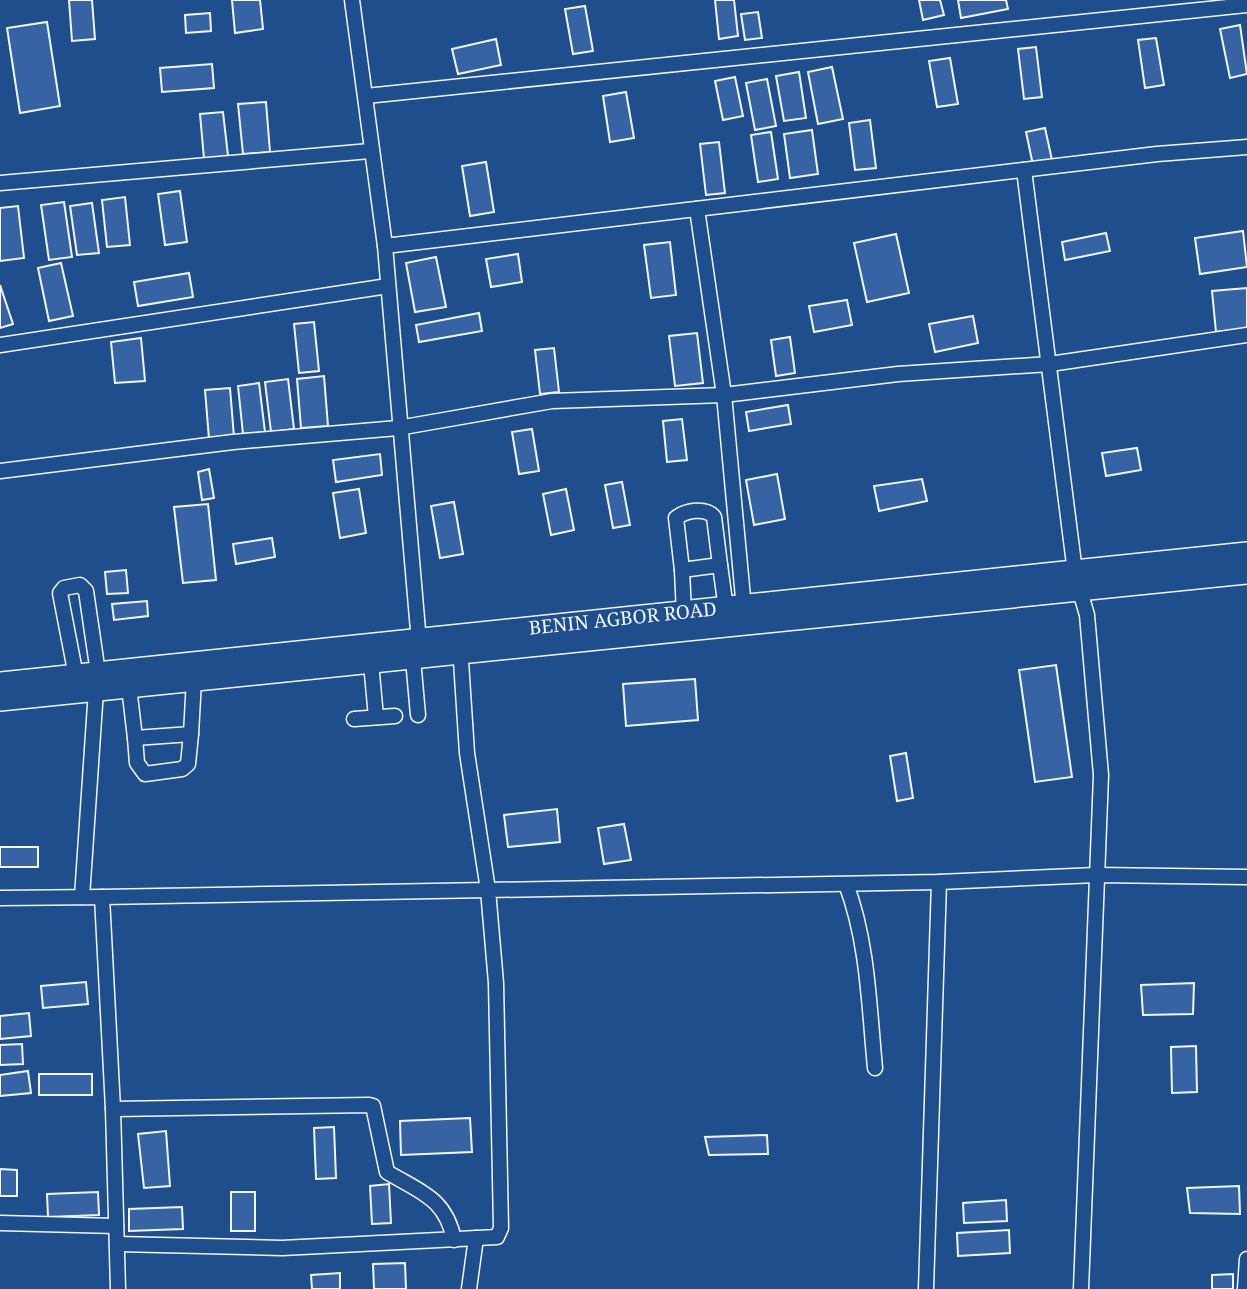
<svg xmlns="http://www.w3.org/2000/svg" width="1247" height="1289" viewBox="0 0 1247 1289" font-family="'Noto Serif',serif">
<rect width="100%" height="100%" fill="#1f4e8c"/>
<g fill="#3563a3" stroke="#f2f6ff" stroke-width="2">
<polygon points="69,0 92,0 95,39 72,41"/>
<polygon points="232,0 260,0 263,29 235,33"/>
<polygon points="715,0 734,0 738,36 719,39"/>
<polygon points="919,0 940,0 944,15 923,20"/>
<polygon points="958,0 1006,0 1008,9 961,18"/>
<polygon points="585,6 593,51 573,54 565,9"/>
<polygon points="758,12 762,38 745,40 741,14"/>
<polygon points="210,13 211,31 186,33 185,15"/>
<polygon points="47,22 60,106 20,113 7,28"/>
<polygon points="1240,25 1247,74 1230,78 1220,29"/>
<polygon points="1156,38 1164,85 1145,88 1138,40"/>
<polygon points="496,39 501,65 458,74 452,49"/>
<polygon points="1036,47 1042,97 1024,99 1018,49"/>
<polygon points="950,58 958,104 937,107 929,61"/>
<polygon points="212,64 214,88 162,92 160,68"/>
<polygon points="832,67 843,119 818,124 808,72"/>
<polygon points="799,72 806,118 784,121 776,76"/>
<polygon points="735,77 743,116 723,120 715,81"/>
<polygon points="767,79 776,126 755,130 746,83"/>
<polygon points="626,92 634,138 610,142 603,96"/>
<polygon points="266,102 270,152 243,154 238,104"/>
<polygon points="223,112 228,156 204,159 200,114"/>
<polygon points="870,120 876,168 855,170 849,123"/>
<polygon points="1045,128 1052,160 1033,165 1026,132"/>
<polygon points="812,130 818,174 790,178 784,134"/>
<polygon points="771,132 778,179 758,182 751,135"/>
<polygon points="719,142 725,193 706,195 700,144"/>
<polygon points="486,162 494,212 470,216 462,166"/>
<polygon points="180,191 187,242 165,245 158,194"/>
<polygon points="125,197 130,245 107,247 102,200"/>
<polygon points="64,202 72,257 49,260 41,205"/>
<polygon points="92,203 99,253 77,255 70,206"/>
<polygon points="18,206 24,258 0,261 0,208"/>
<polygon points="1243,231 1247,267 1200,274 1195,238"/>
<polygon points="1106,233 1110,251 1065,260 1062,242"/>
<polygon points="896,234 909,293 867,302 854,243"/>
<polygon points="670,242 676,295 651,298 644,245"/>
<polygon points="518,254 522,282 491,287 486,259"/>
<polygon points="436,257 446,307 415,312 406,263"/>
<polygon points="61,263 73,316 49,321 38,268"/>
<polygon points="189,273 193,297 138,306 134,282"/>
<polygon points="0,285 13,324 0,328"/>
<polygon points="1247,288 1247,329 1216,332 1212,291"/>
<polygon points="847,300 852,325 814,332 809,306"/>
<polygon points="479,313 482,331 419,342 416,325"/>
<polygon points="973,316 978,343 935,352 929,324"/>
<polygon points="314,322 319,371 299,373 294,324"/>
<polygon points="697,333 703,383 675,386 669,336"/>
<polygon points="790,337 795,373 776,376 771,340"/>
<polygon points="141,338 145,381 115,383 111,342"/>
<polygon points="554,348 559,392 540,394 535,350"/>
<polygon points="324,376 328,426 301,428 297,379"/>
<polygon points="288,379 294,429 271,432 265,382"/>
<polygon points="259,383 265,432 243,434 238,386"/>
<polygon points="230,388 234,437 209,439 205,390"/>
<polygon points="788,405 791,424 749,431 746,412"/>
<polygon points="682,419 687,460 667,462 663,421"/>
<polygon points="532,429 539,471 519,474 512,432"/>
<polygon points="1137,448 1141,470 1106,476 1102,453"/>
<polygon points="380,454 382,475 336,482 333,460"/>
<polygon points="209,469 214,498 202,500 198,472"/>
<polygon points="777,474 785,519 754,525 746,480"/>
<polygon points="922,479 927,501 879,511 874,486"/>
<polygon points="622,482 630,525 613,528 605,485"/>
<polygon points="359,489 366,533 340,538 333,493"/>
<polygon points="566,489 574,530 551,535 543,494"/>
<polygon points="454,502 463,554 440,558 431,506"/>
<polygon points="208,504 216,580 183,583 174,507"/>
<polygon points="272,538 275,557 236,564 233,544"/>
<polygon points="126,570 128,593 107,594 105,572"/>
<polygon points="147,601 148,616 114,620 112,604"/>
<polygon points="1056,665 1072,777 1035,782 1019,670"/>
<polygon points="695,679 698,720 626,726 623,684"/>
<polygon points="906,753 913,798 897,801 890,756"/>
<polygon points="557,809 560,842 508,847 504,815"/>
<polygon points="624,824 631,860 604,864 598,828"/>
<rect x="0" y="847" width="38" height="20"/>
<polygon points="86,982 88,1004 43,1008 41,986"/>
<polygon points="1194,983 1193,1014 1143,1015 1141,985"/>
<polygon points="29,1013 31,1036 0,1039 0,1016"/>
<polygon points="22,1044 23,1064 0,1065 0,1045"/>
<polygon points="1196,1046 1197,1092 1172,1093 1171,1047"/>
<polygon points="28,1071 31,1093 0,1096 0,1075"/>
<rect x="39" y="1074" width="53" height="21"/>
<polygon points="470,1118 472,1152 401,1155 400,1121"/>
<polygon points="334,1127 336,1178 316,1179 314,1128"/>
<polygon points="166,1131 170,1186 144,1188 138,1134"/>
<polygon points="767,1135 768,1154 709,1155 705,1137"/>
<polygon points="0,1169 17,1170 17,1196 0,1196"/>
<polygon points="389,1184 391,1223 372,1224 370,1186"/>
<polygon points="1239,1186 1240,1214 1190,1213 1187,1188"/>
<polygon points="98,1192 99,1215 48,1217 47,1194"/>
<rect x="231" y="1192" width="24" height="39"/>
<polygon points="1006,1200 1007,1221 964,1223 963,1203"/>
<polygon points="182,1207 183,1229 129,1231 129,1209"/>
<polygon points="1009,1230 1010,1253 958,1256 957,1233"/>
<polygon points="405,1263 406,1289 374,1289 373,1264"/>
<polygon points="340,1273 340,1289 312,1289 311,1275"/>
<polygon points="1233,1274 1233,1289 1212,1289 1212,1275"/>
</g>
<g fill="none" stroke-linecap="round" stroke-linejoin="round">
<g stroke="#f2f6ff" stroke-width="17">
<g id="minor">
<polyline points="352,0 385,246 419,642"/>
<polyline points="366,96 1247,5"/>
<polyline points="1024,170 1075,572"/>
<polyline points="0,183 370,151"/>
<polyline points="697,209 724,395 744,608"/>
<polyline points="385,246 1157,154 1247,147"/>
<polyline points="0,345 388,286"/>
<polyline points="0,471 233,442 398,428 552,401 724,395 898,374 1050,364 1247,335"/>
<path d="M682 570 676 518C686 510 706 507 714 517L720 565"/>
<polyline points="1080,591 1087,615 1101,775 1081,1289"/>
<polyline points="684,614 682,570 720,565 726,609"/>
<polyline points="413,659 418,715"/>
<polyline points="371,663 376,717"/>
<polyline points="76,676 60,593 64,588 80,585 86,591 98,673"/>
<polyline points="129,687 135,738 191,734 194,680"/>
<polyline points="354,719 395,716"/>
<polyline points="135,738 137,763 145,774 182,769 188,764 191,734"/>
<path d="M846 884C868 942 869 1006 875 1068"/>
<polyline points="82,897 96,690"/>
<polyline points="102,897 488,890 467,753 460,646"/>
<polyline points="0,898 102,897 113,1109 118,1289"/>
<path d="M113 1109 369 1105 373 1106 387 1172C420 1192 446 1198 454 1240"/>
<polyline points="0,1223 116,1226"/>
<polyline points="117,1244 282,1248 497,1237 501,1228 496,983 488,890 939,882 1096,875 1247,877"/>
<polyline points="469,1289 476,1238"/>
<polyline points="926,1289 939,882"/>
<polyline points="1245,1289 1247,1259"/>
</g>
</g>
<g stroke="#f2f6ff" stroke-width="24">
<g id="highway">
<path id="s1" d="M0 683 1247 553"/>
<polyline points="0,700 1247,573"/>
</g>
</g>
<use href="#minor" stroke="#1f4e8c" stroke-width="14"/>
<use href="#highway" stroke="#1f4e8c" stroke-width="21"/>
</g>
<g text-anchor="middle" stroke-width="5" stroke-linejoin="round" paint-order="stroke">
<g font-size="19" fill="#f2f6ff" stroke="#1f4e8c">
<text dy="7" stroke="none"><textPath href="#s1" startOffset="626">BENIN AGBOR ROAD</textPath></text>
</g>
</g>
</svg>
